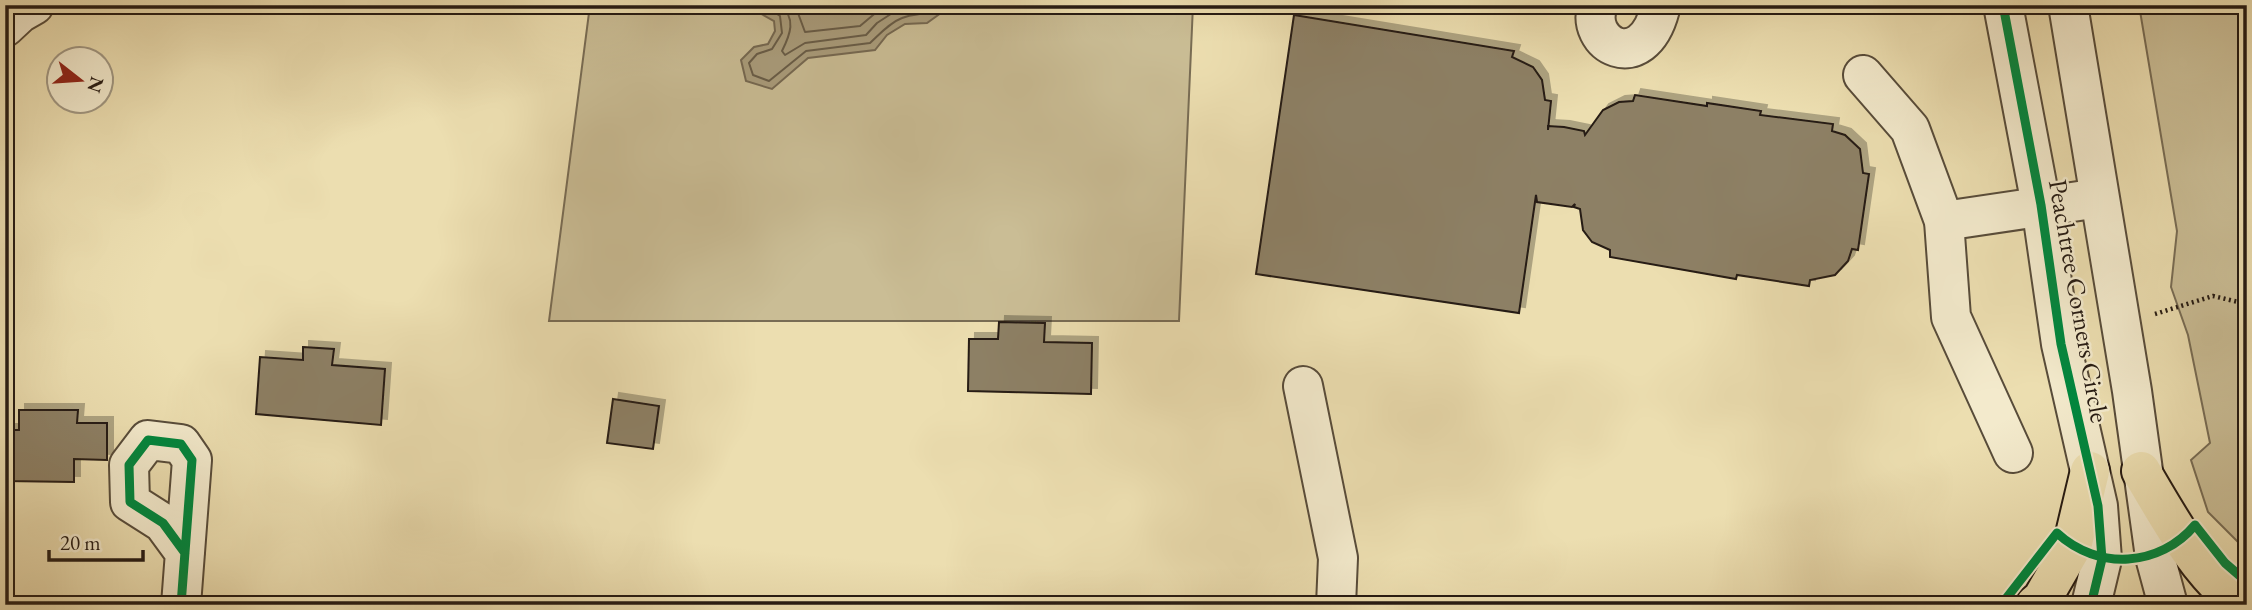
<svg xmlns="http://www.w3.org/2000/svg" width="2252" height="610" viewBox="0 0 2252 610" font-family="'EB Garamond',serif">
<defs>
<filter id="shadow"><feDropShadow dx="6" dy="-6" stdDeviation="0" flood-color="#0004"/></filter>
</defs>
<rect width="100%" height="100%" fill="#ecdeb0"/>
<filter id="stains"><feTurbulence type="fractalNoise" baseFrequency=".00286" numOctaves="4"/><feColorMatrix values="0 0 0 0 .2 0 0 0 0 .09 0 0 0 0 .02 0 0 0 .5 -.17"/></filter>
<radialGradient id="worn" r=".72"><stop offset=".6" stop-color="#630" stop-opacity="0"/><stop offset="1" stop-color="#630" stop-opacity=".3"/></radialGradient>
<g fill="#cabd95" stroke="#786c54" stroke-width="2">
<polygon points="590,5 1193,5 1179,321 549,321"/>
<polygon points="2139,5 2247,5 2247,551 2208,512 2191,460 2210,443 2188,335 2171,287 2177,231"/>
</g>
<polygon fill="#a99c7b" stroke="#756851" stroke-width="2" points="745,5 952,5 927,23 905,24 887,35 875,50 808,58 772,89 746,81 741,60 754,47 768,44 775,31 774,21"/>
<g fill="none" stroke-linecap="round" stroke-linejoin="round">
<g stroke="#685c47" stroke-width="2">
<path d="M764 5 780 16 782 33 772 49 757 54 749 63 753 75 769 81 806 51 870 43C880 34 889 23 902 18 919 11 920 19 940 5"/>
<path d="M780 5C797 18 790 35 782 51L785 55 805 43 866 35 877 23 897 10 924 5"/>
<polyline points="795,5 805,32 860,26 885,5"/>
</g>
</g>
<g fill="#8d8065" stroke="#261b13" stroke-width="2" filter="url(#shadow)">
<polygon points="1294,15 1514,51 1512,57 1533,67 1542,80 1545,100 1551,101 1548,130 1548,126 1564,127 1584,131 1585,135 1603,110 1619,102 1633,101 1635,95 1707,106 1707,103 1761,111 1760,115 1833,124 1832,131 1845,135 1860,149 1863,173 1869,174 1858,250 1852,249 1848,261 1835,275 1810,280 1809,286 1737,275 1736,279 1610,257 1610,250 1592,242 1583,230 1580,209 1574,207 1575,204 1572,207 1537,202 1536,195 1519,313 1256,274"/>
<polygon points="999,322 1045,323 1044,342 1092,343 1091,394 968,391 969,339 998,339"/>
<polygon points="303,347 334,349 332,365 385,369 381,425 256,414 260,357 303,360"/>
<polygon points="613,399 659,406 653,449 607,443"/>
<polygon points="19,410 78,410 77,423 107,423 107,460 74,459 74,482 5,481 5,430 19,430"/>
</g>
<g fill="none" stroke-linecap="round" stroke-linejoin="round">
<g stroke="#584c3a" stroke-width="42">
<g id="minor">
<path d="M1598 5C1583 43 1642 78 1660 9L1656 5"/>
<polyline points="2003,5 2041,205 2061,344 2098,506 2102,559 2091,605"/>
<polyline points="2068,5 2132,391 2155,557 2168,605"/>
<polyline points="5,27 20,13 34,5"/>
<polyline points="1863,75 1910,129 1944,221 1951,317 2013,453"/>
<polyline points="1944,221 2099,198"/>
<polyline points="1303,386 1338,558 1336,605"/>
<polyline points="181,605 192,460 181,444 148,440 129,465 130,502 163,523 185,553"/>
</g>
</g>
<g stroke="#261b13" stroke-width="42">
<g id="major">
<path d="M2141 471C2170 520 2196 569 2240 605"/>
<polyline points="2035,605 2042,599 2072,547 2090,471"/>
</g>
</g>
<polyline stroke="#261b13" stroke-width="4.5" stroke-dasharray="2 3.5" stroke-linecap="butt" points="2155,314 2213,296 2247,304"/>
<use href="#minor" stroke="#f3eacc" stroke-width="38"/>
<use href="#major" stroke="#ecdeb0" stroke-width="38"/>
<g stroke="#f3eacc" stroke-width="13">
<g id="cycleway">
<polyline points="2003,5 2041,205 2061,344 2098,506 2102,559 2091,605"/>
<polyline points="181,605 192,460 181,444 148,440 129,465 130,502 163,523 185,553"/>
<path d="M2001 605 2057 533C2098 571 2160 567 2195 525L2225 563 2247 582"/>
</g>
</g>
<use href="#cycleway" stroke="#00873e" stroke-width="9"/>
</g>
<g text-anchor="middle" stroke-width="5" stroke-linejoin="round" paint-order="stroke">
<g font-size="26" fill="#261b13" stroke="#f3eacc">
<text transform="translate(2079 301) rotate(80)" y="9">Peachtree Corners Circle</text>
</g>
</g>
<rect width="2252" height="610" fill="none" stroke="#ecdeb0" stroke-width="28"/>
<rect x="7" y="7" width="2238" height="596" fill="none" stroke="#261b13" stroke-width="3.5"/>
<rect x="14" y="14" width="2224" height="582" fill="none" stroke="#261b13" stroke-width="2"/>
<g transform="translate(80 80) rotate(107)"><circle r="33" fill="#f3eacc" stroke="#a19782" stroke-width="2"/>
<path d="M0-5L12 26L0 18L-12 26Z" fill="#8f2418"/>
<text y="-10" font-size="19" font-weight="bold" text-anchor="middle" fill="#261b13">N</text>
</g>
<path d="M49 550v10h94v-10" fill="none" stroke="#261b13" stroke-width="3.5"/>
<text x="60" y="550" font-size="21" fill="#261b13" stroke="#f3eacc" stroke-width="5" paint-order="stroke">20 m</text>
<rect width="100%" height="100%" filter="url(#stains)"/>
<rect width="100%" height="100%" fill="url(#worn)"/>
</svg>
